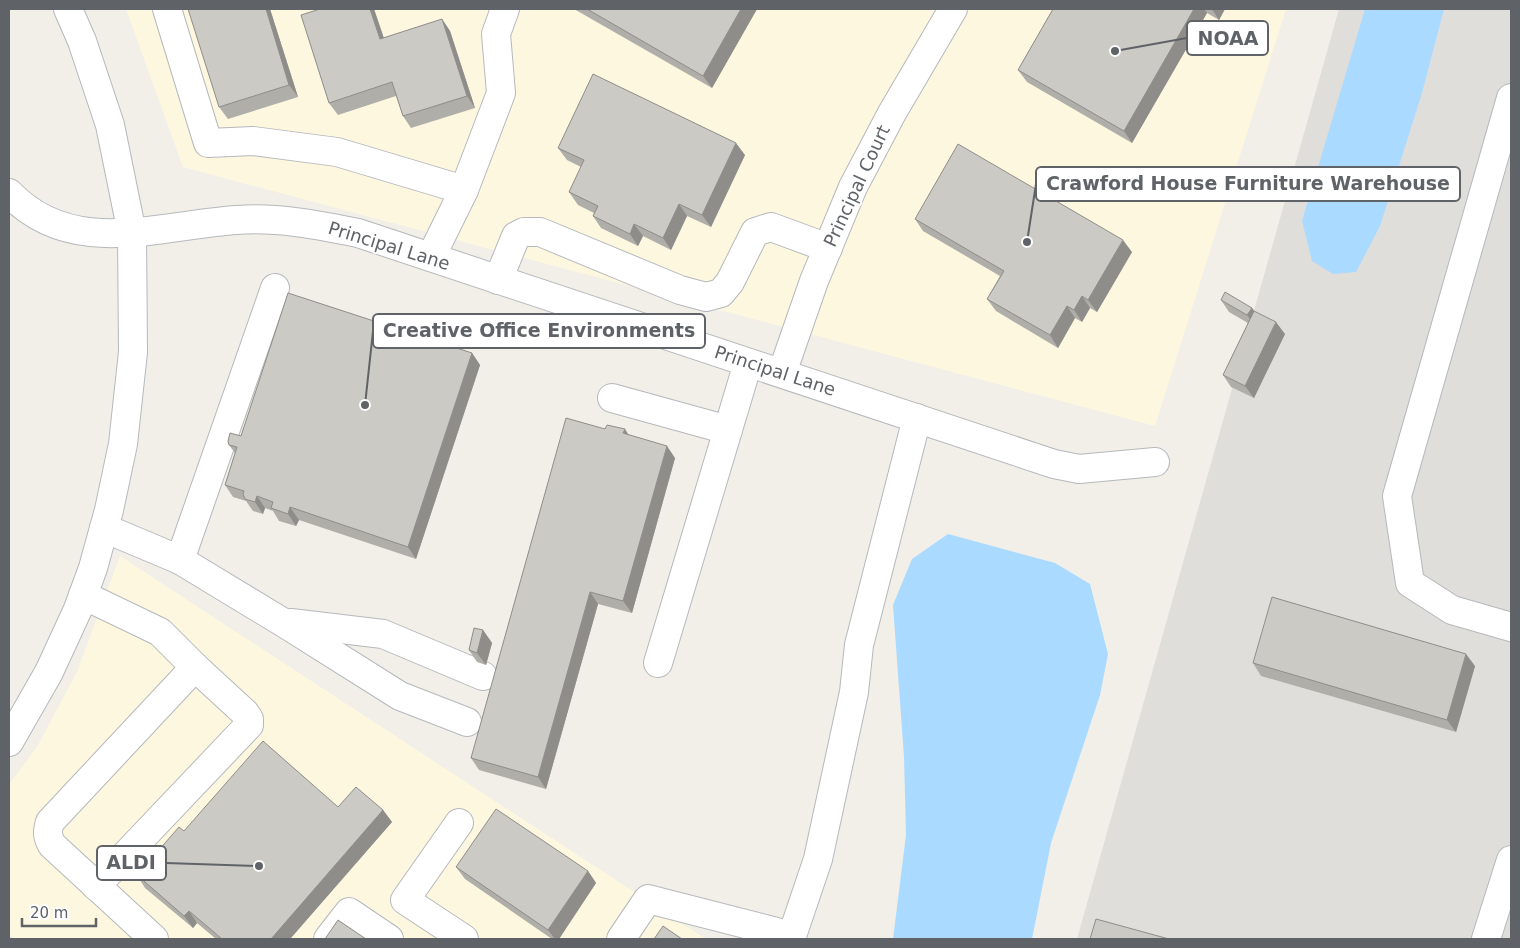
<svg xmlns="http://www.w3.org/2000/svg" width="1520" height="948" viewBox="0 0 1520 948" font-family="'DejaVu Sans',sans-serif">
<rect width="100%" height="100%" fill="#f1efe8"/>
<g fill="#fef7e0">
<polygon points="126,9 1286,9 1155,426 183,167"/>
<polygon points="120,556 706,939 15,939 9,933 9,785 38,745 77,672"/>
</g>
<polygon fill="#e0deda" points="1339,9 1511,9 1511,939 1077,939"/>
<g fill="#aadaff">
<polygon points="1365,9 1444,9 1422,93 1380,226 1356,272 1333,274 1312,261 1302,221"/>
<polygon points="948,534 1055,563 1090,584 1108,654 1100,695 1051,843 1032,939 893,939 906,835 904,757 893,605 912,559"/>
</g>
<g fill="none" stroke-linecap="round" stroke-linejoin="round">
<g stroke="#b5b8bc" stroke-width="30">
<g id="minor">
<polyline points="167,9 208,143 253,141 337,152 464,190"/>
<polyline points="1511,98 1397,496 1410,583 1452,610 1511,627"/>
<path d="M9 193C72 259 158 225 237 220 277 217 319 225 358 233L1054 464 1079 469 1155 462"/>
<polyline points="431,257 464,190 501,93 496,34 505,9"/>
<polyline points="498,280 516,236 524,232 540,232 680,290 706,297 721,293 730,282 755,232 771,227 828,248"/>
<polyline points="782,373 814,281 853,187 892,113 953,9"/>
<polyline points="612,398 728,430"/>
<polyline points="104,528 180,560 284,623 400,696 467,722"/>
<polyline points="180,560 275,288"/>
<path d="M83 595 160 632 195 667 50 822C47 832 47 836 52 845L154 939"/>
<polyline points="291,623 383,634 483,676"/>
<polyline points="658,663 748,363"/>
<polyline points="9,742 49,672 78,609 93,568 109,510 123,444 133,352 132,233 110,125 82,41 68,9"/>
<polyline points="459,823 405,900 464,939"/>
<polyline points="96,886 249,725 249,719 245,713 195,667"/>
<polyline points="328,939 349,912 389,939"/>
<polyline points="621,939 648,899 792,936 818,859 854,692 859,645 917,418"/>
<polyline points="1486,939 1511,860"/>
</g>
</g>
<use href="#minor" stroke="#fff" stroke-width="28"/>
</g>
<g fill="#afaea9">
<polygon points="270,9 298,97 228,119 219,107"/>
<polygon points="320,9 374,9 384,38 442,19 450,31 475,108 411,128 403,116 396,96 338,115 329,103"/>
<polygon points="574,9 757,9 712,88"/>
<polygon points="1053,9 1225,9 1219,20 1207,13 1132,143 1027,82 1018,70"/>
<polygon points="558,148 745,155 711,227 687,216 671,250 643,236 638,246 601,228 593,216 594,213 578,205 569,192 581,167 567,160"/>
<polygon points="915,219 1132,252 1097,312 1090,308 1082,322 1075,318 1058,348 996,311 987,299 1000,276 923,231"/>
<polygon points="1221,300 1252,308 1255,312 1285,334 1254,398 1231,387 1223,375 1248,323 1229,312"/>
<polygon points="472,353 480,365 416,559 299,520 296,526 279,521 273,511 265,508 263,514 253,511 246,501 233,497 225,485 235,453 229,445 241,436"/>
<polygon points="628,435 675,458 632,613 598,604 546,789 479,770 471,758"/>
<polygon points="483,630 492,643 486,665 477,662 469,650"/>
<polygon points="1253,663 1475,666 1456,732 1261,676"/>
<polygon points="338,807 383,810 392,822 290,939 216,939 197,923 193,928 145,888 137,875 184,831"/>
<polygon points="456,867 588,871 596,883 559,939 552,939 465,879"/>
</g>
<g fill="#8f8d8a">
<polygon points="266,9 270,9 298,97 289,85"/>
<polygon points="370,9 374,9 388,51 380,39"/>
<polygon points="741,9 757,9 712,88 703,76"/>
<polygon points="1194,9 1204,9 1207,13 1132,143 1124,131"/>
<polygon points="1212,9 1225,9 1219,20"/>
<polygon points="442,19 450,31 475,108 467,96"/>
<polygon points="736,143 745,155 711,227 702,215"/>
<polygon points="679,204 687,216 671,250 663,238"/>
<polygon points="634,224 643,236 638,246 630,234"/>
<polygon points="1123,240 1132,252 1097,312 1088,300"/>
<polygon points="1082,296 1090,308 1082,322 1074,310"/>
<polygon points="1067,306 1075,318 1058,348 1050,335"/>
<polygon points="1252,308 1261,320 1256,327 1247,315"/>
<polygon points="1276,322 1285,334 1254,398 1245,386"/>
<polygon points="472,353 480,365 416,559 408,547"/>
<polygon points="625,429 633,442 623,433"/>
<polygon points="667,446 675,458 632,613 623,601"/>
<polygon points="257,496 265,508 263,514 255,502"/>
<polygon points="290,507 299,520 296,526 288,514"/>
<polygon points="590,592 598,604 546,789 538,777"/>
<polygon points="483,630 492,643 486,665 477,653"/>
<polygon points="1466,654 1475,666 1456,732 1447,720"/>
<polygon points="383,810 392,822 290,939 271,939"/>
<polygon points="588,871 596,883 559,939 555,939 548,930"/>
<polygon points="189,911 197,923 193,928 184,916"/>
</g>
<g fill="#cccac5" stroke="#8f8d8a">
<polygon points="188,9 266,9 289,85 219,107"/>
<polygon points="320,9 370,9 380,39 442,19 467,96 403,116 392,82 329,103 301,15"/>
<polygon points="587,9 741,9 703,76"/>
<polygon points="1053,9 1194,9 1124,131 1018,70"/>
<polygon points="593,74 736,143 702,215 679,204 663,238 634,224 630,234 593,216 598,206 569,192 584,160 558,148"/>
<polygon points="958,144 1123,240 1088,300 1082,296 1074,310 1067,306 1050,335 987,299 1004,271 915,219"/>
<polygon points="1225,292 1252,308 1247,315 1221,300"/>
<polygon points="288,293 472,353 408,547 290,507 288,514 271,508 273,502 257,496 255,502 245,499 243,494 244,491 225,485 237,447 229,445 228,441 230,433 241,436"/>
<polygon points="1254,311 1276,322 1245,386 1223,375"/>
<polygon points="566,418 605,429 607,425 625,429 623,433 667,446 623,601 590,592 538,777 471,758"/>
<polygon points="1272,597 1466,654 1447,720 1253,663"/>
<polygon points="474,628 483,630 477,653 469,650"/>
<polygon points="263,741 338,807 356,787 383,810 271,939 222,939 189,911 184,916 137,875 179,827 184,831"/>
<polygon points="496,809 588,871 548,930 456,867"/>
<polygon points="1096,919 1169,939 1090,939"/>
<polygon points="338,920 366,939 325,939"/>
<polygon points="663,926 682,939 654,939"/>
</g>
<g text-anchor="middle" stroke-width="4" stroke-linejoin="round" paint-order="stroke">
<g font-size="18" fill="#5f6368" stroke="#fff">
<text transform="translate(857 186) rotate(-65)" y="6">Principal Court</text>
<text transform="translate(389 246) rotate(17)" y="6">Principal Lane</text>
<text transform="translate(775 371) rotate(18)" y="6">Principal Lane</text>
</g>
</g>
<path fill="none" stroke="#5f6368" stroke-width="2" d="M1115 51L1187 38M1027 242L1036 184M365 405L373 331M259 866L166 863"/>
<g fill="#5f6368" stroke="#fff" stroke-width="2">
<circle cx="1115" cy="51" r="5"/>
<circle cx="1027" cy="242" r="5"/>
<circle cx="365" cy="405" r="5"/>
<circle cx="259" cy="866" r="5"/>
</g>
<g fill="#fff" stroke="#5f6368" stroke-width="2">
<rect x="1187" y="21" width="81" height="34" rx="5"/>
<rect x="1036" y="167" width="424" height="34" rx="5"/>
<rect x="373" y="314" width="332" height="34" rx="5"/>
<rect x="97" y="846" width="69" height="34" rx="5"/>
</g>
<g font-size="19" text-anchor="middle" font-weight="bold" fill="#5f6368">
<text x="1228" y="45">NOAA</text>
<text x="1248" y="190">Crawford House Furniture Warehouse</text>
<text x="539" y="337">Creative Office Environments</text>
<text x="131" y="869">ALDI</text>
</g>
<rect width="1520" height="948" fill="none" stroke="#5f6368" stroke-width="20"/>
<path d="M22 918v8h74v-8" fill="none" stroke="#5f6368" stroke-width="2.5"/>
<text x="30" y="918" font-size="15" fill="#5f6368" stroke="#ffffff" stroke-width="4" paint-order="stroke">20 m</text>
</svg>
